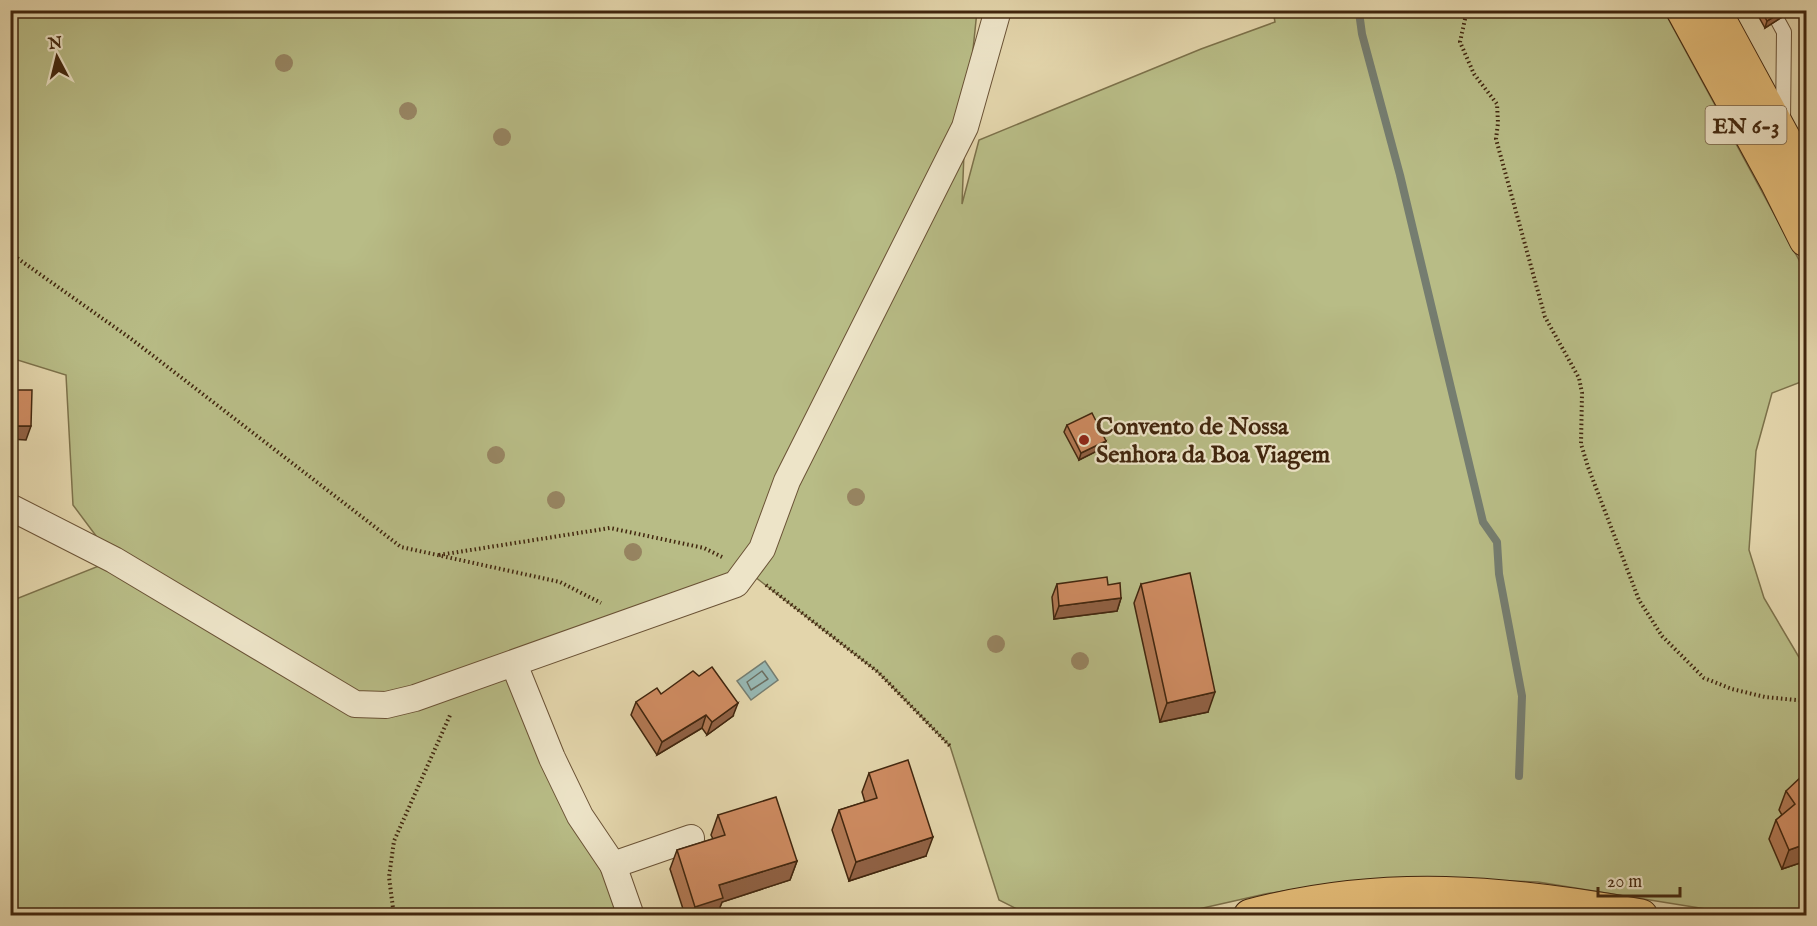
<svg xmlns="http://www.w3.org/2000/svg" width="1817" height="926" viewBox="0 0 1817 926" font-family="'IM FELL English',serif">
<rect width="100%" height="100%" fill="#e3d5ab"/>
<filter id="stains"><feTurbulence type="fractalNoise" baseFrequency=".00333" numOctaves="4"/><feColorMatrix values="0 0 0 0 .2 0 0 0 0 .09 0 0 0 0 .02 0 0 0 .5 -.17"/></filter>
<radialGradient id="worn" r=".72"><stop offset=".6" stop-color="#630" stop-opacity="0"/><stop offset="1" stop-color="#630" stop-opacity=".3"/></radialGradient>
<polygon fill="#b8bc86" stroke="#7c714a" stroke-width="1.5" points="10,11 977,11 965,127 962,204 979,140 1201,49 1275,22 1273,11 1664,11 1799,260 1806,281 1806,380 1772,393 1756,451 1749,550 1764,598 1806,669 1806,915 1737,914 1538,882 1414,878 1315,886 1265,894 1172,915 1029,915 999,900 950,746 878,672 746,570 514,664 631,915 11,915 11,601 114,560 73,505 66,375 11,358"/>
<polygon fill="#97b7b2" stroke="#757d70" stroke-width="1.5" points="765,661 778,680 751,700 737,681"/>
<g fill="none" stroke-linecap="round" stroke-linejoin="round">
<polygon stroke="#6c6e60" stroke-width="1.5" points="762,671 768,679 751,690 747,682"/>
<polyline stroke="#757d70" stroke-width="8" points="1359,12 1362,34 1400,175 1483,522 1497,542 1499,574 1522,696 1519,776"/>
<g stroke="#6a5235" stroke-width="16">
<polyline id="service" points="1772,10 1784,32 1783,121"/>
</g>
<g stroke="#6a5235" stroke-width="28">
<g id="minor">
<polyline points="10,507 114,560 355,704 386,705 415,698 736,584 762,549 787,481 965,127 998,10"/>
<polyline points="514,664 552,758 580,816 613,865 631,916"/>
<polyline points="613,865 691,838"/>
</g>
</g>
<g stroke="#41260e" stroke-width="35">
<g id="primary">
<polyline points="1683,10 1777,182 1806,240"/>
<polyline points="1714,10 1806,179"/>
<path d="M1250 916C1384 880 1507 892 1641 916"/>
</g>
</g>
<g stroke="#41260e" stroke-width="4" stroke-dasharray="1.5 3" stroke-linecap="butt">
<polyline points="1467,10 1460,42 1474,74 1497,104 1498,123 1496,139 1545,317 1579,378 1582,393 1581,444 1588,467 1639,600 1662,636 1704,678 1732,689 1765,697 1806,701"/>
<polyline points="10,253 130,338 401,547 560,582 601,603"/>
<polyline points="439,555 610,528 704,548 722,557"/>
<polyline points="766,585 878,672 950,746"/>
<polyline points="394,916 389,877 394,841 451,713"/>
</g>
<use href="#service" stroke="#ede4c8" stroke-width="14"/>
<use href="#minor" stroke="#ede4c8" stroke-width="26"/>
<use href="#primary" stroke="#e2ba76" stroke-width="33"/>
</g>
<g fill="#978562">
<circle cx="284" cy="63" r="9"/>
<circle cx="408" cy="111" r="9"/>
<circle cx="502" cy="137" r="9"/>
<circle cx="496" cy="455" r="9"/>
<circle cx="856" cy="497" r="9"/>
<circle cx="556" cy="500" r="9"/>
<circle cx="633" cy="552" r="9"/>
<circle cx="996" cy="644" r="9"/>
<circle cx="1080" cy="661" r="9"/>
</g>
<g fill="#b17853" stroke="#41260e" stroke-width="1.5">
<polygon points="1755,10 1793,10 1765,28"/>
<polygon points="1067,425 1106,441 1103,448 1079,460 1064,432"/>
<polygon points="1057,584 1108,585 1121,598 1117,611 1054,619 1052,597"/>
<polygon points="1141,584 1208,712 1160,722 1134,603"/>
<polygon points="661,694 733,716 707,735 702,728 657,755 631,715 636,702"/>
<polygon points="869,773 926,856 849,881 832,830 839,810 865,802 862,792"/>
<polygon points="1806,782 1806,861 1782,869 1769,839 1776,820 1782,815 1779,810 1786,791"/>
<polygon points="718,815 797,861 790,880 722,902 717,915 685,915 670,869 677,850 713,839 711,835"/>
</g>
<g fill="#906144" stroke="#41260e" stroke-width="1.5">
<polygon points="1785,10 1793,10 1765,28 1767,21"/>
<polygon points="10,426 31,426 26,440 10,439"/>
<polygon points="1106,441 1103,448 1079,460 1081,453"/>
<polygon points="1121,598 1117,611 1054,619 1059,606"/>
<polygon points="1215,692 1208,712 1160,722 1167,703"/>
<polygon points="738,703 733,716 707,735 712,722"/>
<polygon points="706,715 702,728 657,755 662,742"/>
<polygon points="933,837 926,856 849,881 856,862"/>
<polygon points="1806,844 1806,861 1782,869 1789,850"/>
<polygon points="797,861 790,880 722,902 717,915 692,915 695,907 719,885"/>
</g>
<g fill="#ce8b61" stroke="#41260e" stroke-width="1.5">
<polygon points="1761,10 1785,10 1767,21"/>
<polygon points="10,390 32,390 31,426 10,426"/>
<polygon points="1092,413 1106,441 1081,453 1067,425"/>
<polygon points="1190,573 1215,692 1167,703 1141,584"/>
<polygon points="1107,577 1108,585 1120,583 1121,598 1059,606 1057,584"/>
<polygon points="712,667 738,703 712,722 706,715 662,742 636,702 657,688 661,694 693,671 699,676"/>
<polygon points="908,760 933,837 856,862 839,810 877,798 869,773"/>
<polygon points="1802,776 1806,782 1806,844 1789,850 1776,820 1795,804 1786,791"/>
<polygon points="776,797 797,861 719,885 723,898 695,907 677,850 725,835 718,815"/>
</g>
<circle fill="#8f2418" stroke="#ede4c8" stroke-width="2" cx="1084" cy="440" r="6"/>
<g text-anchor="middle" stroke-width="4.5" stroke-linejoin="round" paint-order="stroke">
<rect fill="#ede4c8" stroke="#755f46" stroke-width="1.5" x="1705.5" y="106" width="81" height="38" rx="4.5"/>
<g font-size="22" font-weight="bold" fill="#41260e">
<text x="1746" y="133">EN 6-3</text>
</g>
<g font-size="24" font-weight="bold" fill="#41260e" stroke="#ede4c8" text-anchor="start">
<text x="1096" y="434">Convento de Nossa<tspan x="1096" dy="28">Senhora da Boa Viagem</tspan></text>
</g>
</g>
<rect width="1817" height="926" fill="none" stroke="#e3d5ab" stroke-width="36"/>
<rect x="12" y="12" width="1793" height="902" fill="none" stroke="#41260e" stroke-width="3"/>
<rect x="18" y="18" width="1781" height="890" fill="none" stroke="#41260e" stroke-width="1.5"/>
<g transform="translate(57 57) rotate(353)" stroke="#ede4c8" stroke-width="4.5" paint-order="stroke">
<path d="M0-4.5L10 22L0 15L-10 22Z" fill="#41260e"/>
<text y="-9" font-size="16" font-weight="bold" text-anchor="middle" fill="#41260e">N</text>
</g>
<path d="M1598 887v9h82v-9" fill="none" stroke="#41260e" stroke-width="3"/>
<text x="1607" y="887" font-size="18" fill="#41260e" stroke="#ede4c8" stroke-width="4.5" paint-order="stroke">20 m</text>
<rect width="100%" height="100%" filter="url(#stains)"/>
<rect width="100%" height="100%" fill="url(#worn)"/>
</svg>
